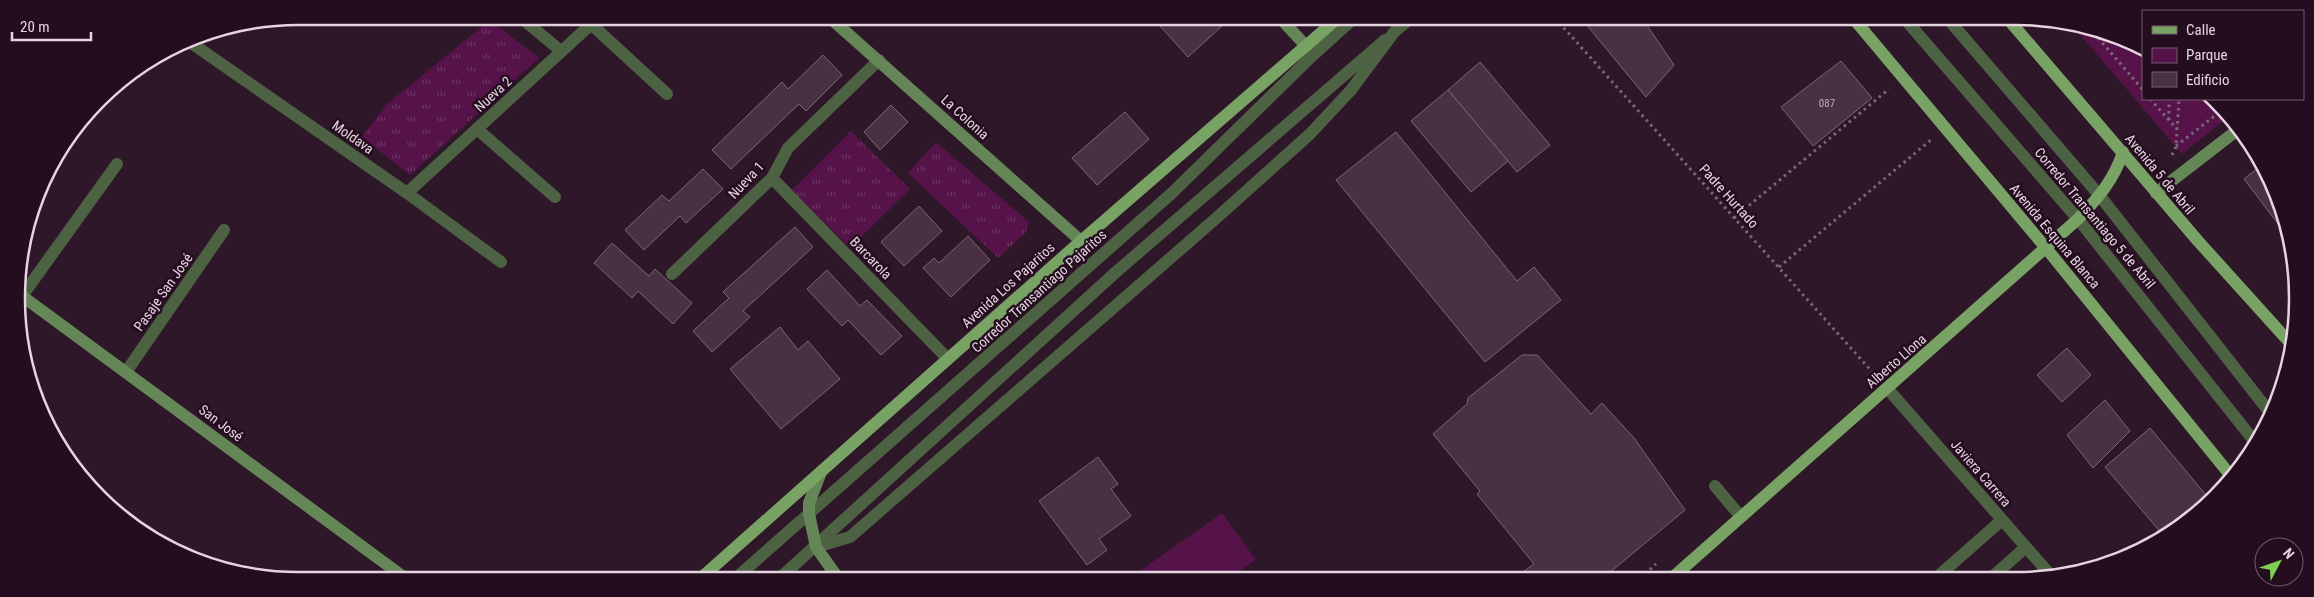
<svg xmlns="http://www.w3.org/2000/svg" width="2314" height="597" viewBox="0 0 2314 597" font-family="'Roboto Condensed',sans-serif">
<defs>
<pattern id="grass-tufts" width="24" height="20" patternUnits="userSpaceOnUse" patternTransform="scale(1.25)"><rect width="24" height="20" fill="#551349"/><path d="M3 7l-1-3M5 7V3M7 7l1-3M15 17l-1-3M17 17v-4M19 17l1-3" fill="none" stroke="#6d3463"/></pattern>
</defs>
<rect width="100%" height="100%" fill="#2e1728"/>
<g fill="url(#grass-tufts)">
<polygon points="490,20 539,58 410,175 362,137 386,105"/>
<polygon points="851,131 910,189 850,248 792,190"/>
<polygon points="936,142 1029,222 1026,232 998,258 908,173"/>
</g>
<g fill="#551349">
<polygon points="2072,25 2143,49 2143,99 2208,99 2228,117 2182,154"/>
<polygon points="1222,513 1256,560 1229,578 1141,578 1137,573"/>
</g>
<g fill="#4a3044" stroke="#806378">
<polygon points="1152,17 1214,18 1222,26 1188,57"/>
<polygon points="1581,18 1642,18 1674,65 1646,97"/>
<polygon points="823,55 842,75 806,111 799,104 731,169 712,150 782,82 788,89"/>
<polygon points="1841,61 1872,98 1813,146 1781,107"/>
<polygon points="1480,62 1550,145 1517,172 1448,90"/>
<polygon points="1448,90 1508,161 1471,192 1411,121"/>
<polygon points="891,105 908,122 880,150 864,132"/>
<polygon points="1125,112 1149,139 1097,185 1072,158"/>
<polygon points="1396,132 1517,281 1534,267 1561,300 1485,362 1336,180"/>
<polygon points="2259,167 2288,226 2288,230 2285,233 2244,179"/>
<polygon points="703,169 723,189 686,223 680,216 644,250 625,230 662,195 669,201"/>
<polygon points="919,206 942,231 904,266 881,242"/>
<polygon points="795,227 813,247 743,311 750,317 712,352 693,331 729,298 723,292"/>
<polygon points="968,236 990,260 951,297 923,268 934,258 939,263"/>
<polygon points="612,243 649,276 655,269 692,303 673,324 638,291 632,298 594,263"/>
<polygon points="827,270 860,306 867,300 902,336 881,355 848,320 842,326 807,289"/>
<polygon points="780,327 798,350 808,341 840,379 781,429 730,369"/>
<polygon points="2067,348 2091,375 2062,402 2037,375"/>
<polygon points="1522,355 1537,355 1591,414 1602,403 1634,438 1685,510 1603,578 1529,578 1523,572 1534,564 1477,494 1480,491 1433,434 1467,404 1468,398"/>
<polygon points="2105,400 2130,431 2093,468 2067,435"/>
<polygon points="2150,428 2211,501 2163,535 2105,467"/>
<polygon points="1098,457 1118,484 1111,489 1131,516 1099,539 1107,550 1087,565 1039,501"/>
</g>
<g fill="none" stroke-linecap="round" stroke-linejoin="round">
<g stroke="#7d6877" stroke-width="3" stroke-dasharray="2.5 4" stroke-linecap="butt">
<polyline points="1555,18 1875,375"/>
<polyline points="2094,33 2143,90"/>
<polyline points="2150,99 2177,129"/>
<polyline points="2169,120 2169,99"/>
<polyline points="2176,146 2221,111"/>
<polyline points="2172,155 2176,147 2179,99"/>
<polyline points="1734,218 1889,89"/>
<polyline points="1779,267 1932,139"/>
<polyline points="1640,578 1656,564"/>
</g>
<g stroke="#4d6143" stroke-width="12">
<polyline points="1904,18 2078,219 2255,442"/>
<polyline points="1948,19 2100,196 2271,414"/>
<polyline points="1715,486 1741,517"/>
<polyline points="736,578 1172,193 1311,57 1354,18"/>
<polyline points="780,578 1116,272 1385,40"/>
</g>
<g stroke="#4d6143" stroke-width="12">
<polyline points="520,17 561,51"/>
<polyline points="591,24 667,94"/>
<polyline points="187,40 407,193 501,262"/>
<polyline points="477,129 555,197"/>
<polyline points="772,178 948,359"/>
<polyline points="407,193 599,17"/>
<polyline points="672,274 772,178 788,148 879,60"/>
<polyline points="22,296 117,164"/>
<polyline points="126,372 224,230"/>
<polyline points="1887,388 2053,578"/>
<polyline points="816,547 850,537 1213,221 1310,134 1351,90 1395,31 1411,18"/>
<polyline points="821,578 834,573"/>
<polyline points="1936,578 2002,520"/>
<polyline points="1991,578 2026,547"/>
</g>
<g stroke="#658656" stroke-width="12">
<polyline points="829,17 1081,241"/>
<polyline points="1280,18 1306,46"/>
<polyline points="2156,193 2240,128"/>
<polyline points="18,293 405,578"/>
<polyline points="821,472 809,503 809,514 816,547 838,578"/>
</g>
<g stroke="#78a364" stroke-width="12">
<polyline points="1853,18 2046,248 2231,476"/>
<polyline points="2008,19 2198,241 2292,345"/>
<polyline points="701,578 1081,241 1338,18"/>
<path d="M1672 578 2078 219C2098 198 2114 180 2123 152"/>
</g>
</g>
<g text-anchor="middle" stroke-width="5" stroke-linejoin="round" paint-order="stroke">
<g font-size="11" fill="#bfacba">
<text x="1827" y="107">087</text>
</g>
<g font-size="14" fill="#e6d5e1" stroke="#240d1f">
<text transform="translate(493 94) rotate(-43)" y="5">Nueva 2</text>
<text transform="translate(965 117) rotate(42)" y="5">La Colonia</text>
<text transform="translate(353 137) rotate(35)" y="5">Moldava</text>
<text transform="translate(2160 174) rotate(50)" y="5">Avenida 5 de Abril</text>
<text transform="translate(746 180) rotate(-47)" y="5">Nueva 1</text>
<text transform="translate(1729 196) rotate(48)" y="5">Padre Hurtado</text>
<text transform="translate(2095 218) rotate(50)" y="5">Corredor Transantiago 5 de Abril</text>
<text transform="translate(2055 236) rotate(50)" y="5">Avenida Esquina Blanca</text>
<text transform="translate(871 258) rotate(46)" y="5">Barcarola</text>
<text transform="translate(1008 285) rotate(-42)" y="5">Avenida Los Pajaritos</text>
<text transform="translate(1039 291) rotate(-42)" y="5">Corredor Transantiago Pajaritos</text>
<text transform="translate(163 292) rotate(-55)" y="5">Pasaje San José</text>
<text transform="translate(1896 361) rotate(-41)" y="5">Alberto Llona</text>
<text transform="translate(221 423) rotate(37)" y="5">San José</text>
<text transform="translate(1981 473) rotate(49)" y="5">Javiera Carrera</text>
</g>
</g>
<path d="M0 0H2314V597H0ZM298 25H2016A273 273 0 0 1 2289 298V299A273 273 0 0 1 2016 572H298A273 273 0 0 1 25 299V298A273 273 0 0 1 298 25Z" fill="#240d1f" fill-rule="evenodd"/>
<path fill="none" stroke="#e6d5e1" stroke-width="2.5" d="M298 25H2016A273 273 0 0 1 2289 298V299A273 273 0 0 1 2016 572H298A273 273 0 0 1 25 299V298A273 273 0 0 1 298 25Z"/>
<rect x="2142" y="10" width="162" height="90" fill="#240d1f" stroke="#725d6d"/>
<rect x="2152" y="26" width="25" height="8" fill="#78a364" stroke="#725d6d"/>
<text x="2186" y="35" font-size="15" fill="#e6d5e1">Calle</text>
<rect x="2152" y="48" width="25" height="15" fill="#551349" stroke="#725d6d"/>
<text x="2186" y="60" font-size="15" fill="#e6d5e1">Parque</text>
<rect x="2152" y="72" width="25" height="15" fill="#4a3044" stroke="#725d6d"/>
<text x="2186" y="85" font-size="15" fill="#e6d5e1">Edificio</text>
<g transform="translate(2279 562) rotate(49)"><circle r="24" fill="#240d1f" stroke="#725d6d"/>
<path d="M0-4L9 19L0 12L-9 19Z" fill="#7fd052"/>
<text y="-8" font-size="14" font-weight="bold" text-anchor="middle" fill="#e6d5e1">N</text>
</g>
<path d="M12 32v8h79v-8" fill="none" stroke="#e6d5e1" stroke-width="2.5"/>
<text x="20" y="32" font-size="15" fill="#e6d5e1" stroke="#240d1f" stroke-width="4" paint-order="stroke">20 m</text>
</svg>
